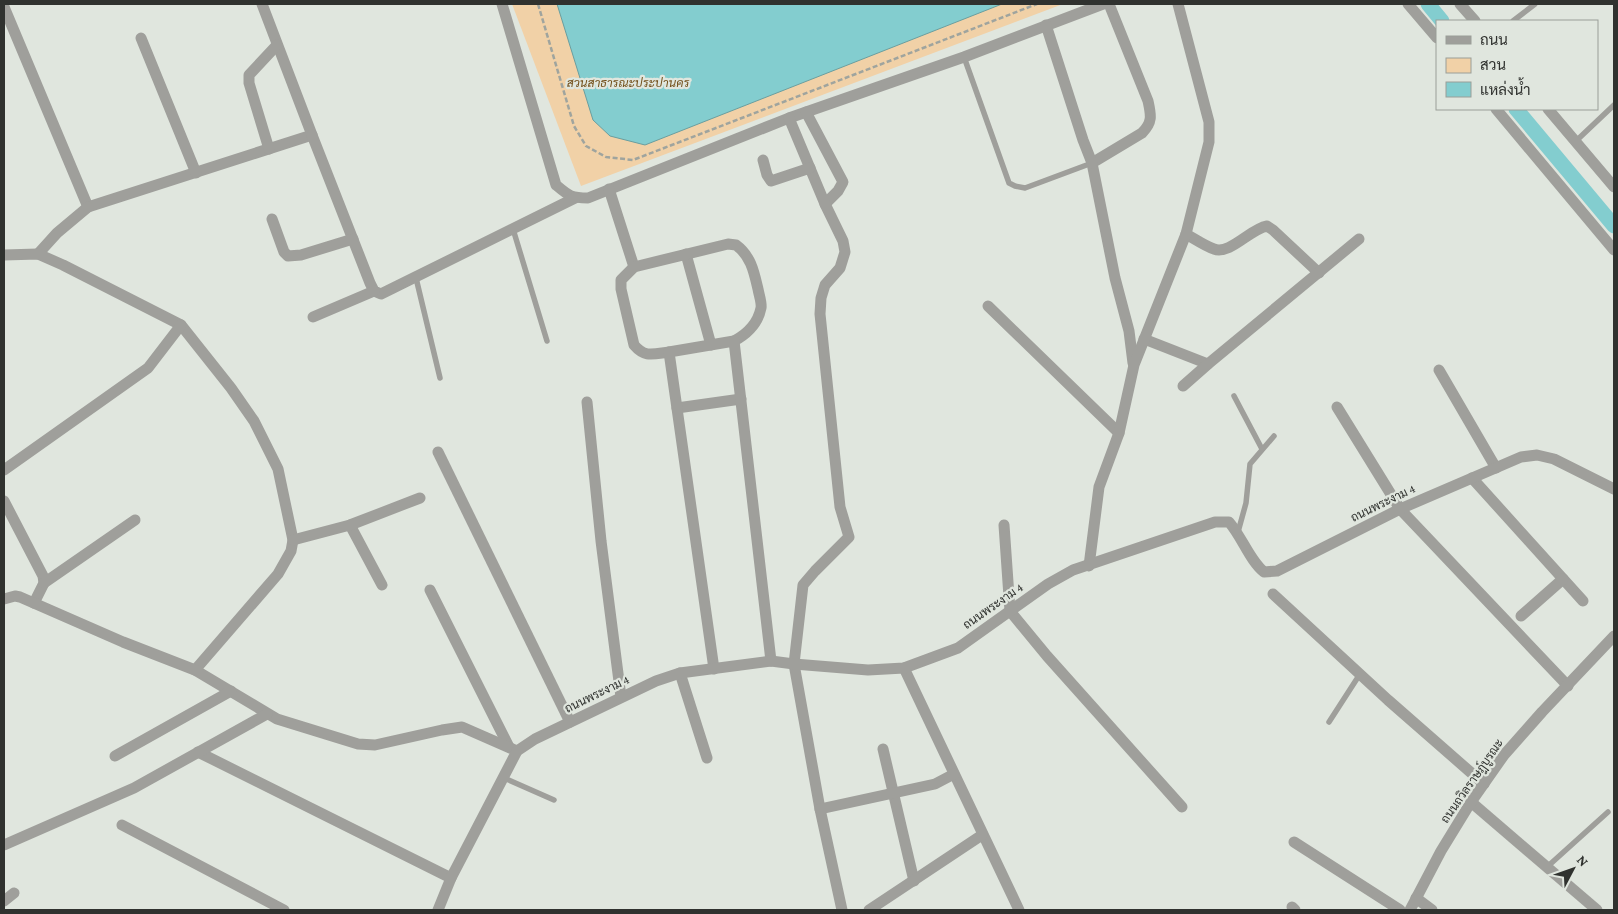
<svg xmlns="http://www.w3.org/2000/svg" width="1618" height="914" viewBox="0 0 1618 914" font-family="'Crimson Pro',Sarabun,serif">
<rect width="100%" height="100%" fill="#e0e6de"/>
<polygon fill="#f1d1a7" points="512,4 1063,4 581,186"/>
<polygon fill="#83cdcf" stroke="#6a9e9f" points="557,4 1002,4 645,145 610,136 593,120"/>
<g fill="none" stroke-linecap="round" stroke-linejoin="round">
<g stroke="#83cdcf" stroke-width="15">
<polyline points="1428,4 1442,21"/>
<polyline points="1516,109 1614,226"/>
</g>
<polyline stroke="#9fa49e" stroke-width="2.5" stroke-dasharray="5 2.5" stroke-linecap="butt" points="538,4 574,126 586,146 606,157 633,160 1037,4"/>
<g stroke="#9f9f9b" stroke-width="5.5">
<polyline points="1513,21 1535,4"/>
<polyline points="964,57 1009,183 1015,186 1025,188 1092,163"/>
<polyline points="1576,141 1614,105"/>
<polyline points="513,229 547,341"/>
<polyline points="416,278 440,378"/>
<polyline points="1234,396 1262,449"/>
<polyline points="1238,532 1246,503 1250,464 1274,436"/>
<polyline points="1329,722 1360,674"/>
<polyline points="502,777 554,800"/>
<polyline points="1547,867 1608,812"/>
</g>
<g stroke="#9f9f9b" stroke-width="11">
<path d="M502 4 556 185C569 196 571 198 588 198L789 118 964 57 1103 4"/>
<path d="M1109 4 1148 101C1151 115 1153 122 1142 133L1092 163 1115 278 1129 331 1133 363"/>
<polyline points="1408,4 1437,38"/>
<polyline points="1460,4 1475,21"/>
<polyline points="4,7 88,207 312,135 262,4"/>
<polyline points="1046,25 1083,140 1092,163"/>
<polyline points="141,38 196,173"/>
<polyline points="1496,109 1614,250"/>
<polyline points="1548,109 1614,187"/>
<polyline points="806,112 843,182 838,191 825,204"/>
<polyline points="789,118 825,204 843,241 845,252 840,268 825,285 821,298 820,314 840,507 849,537 815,571 803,585 794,664 820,809 842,910"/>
<polyline points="312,135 370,283 374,291 381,294 575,198"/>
<polyline points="269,149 249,83 249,75 277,45"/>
<polyline points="763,160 767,175 771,181 810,168"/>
<polyline points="609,189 634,267"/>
<polyline points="272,219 284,252 288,256 301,255 353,239"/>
<path d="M1186 234C1195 239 1205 246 1214 249 1230 255 1250 229 1267 226L1273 230 1319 273"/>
<polyline points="38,254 57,233 88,207"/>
<polyline points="686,254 711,345"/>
<polyline points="4,255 38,254 63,265 181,325 231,388 254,421 278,469 293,540 291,551 278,574 195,670"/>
<polyline points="988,306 1119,433"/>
<polyline points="313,317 374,291"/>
<polyline points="1144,339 1208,364"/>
<path d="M669 352C653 354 645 358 634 345L621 289V280L634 267 728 244 736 245C751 256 754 272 758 289 759 295 762 303 761 308 758 323 747 334 734 341"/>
<polyline points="1439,370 1496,468"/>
<polyline points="1183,386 1208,364 1359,239"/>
<polyline points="587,402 601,541 621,697"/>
<polyline points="1337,407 1400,509 1568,686"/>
<polyline points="677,408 741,399"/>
<polyline points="438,452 570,722"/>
<polyline points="4,470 148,368 181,325"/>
<polyline points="1472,478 1583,601"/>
<polyline points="4,501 43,576 44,583 34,603"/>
<polyline points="350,525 382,585"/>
<polyline points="1004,525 1010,611 1047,656 1182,807"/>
<polyline points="293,540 350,525 420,498"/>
<polyline points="1089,566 1099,487 1119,433 1134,365 1186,234 1209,142 1209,122 1178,4"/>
<polyline points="44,583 135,520"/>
<polyline points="430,590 509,747"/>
<polyline points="1273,594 1388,700 1484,784"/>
<polyline points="4,599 15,596 20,597 123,642 195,670 277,719 358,744 375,745 442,730 462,727 517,751"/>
<polyline points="1521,616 1563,579"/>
<polyline points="904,668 1019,910"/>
<polyline points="714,669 669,352 734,341 771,661"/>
<polyline points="680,673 707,758"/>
<polyline points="883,749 914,881"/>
<polyline points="198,752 451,878"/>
<polyline points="115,756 231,691"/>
<polyline points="1471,802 1597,910"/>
<polyline points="820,809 935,784 954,774"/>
<polyline points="122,825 284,910"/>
<polyline points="1294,842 1400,910"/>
<polyline points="4,845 134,788 267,714"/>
<polyline points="1416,898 1432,910"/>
<polyline points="4,901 14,893"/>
<polyline points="1292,907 1295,910"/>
<path d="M438 910 451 878 517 751 535 739 656 681 680 673 771 661 794 664 868 670 904 668 958 648 1048 584 1073 570 1215 522H1229C1242 537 1250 561 1264 572L1277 571 1400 509 1521 457 1537 455 1554 459 1614 489"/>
<polyline points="869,910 982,835"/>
<polyline points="1410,910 1441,851 1471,802 1504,755 1542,712 1614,636"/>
</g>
</g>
<g text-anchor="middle" stroke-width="4.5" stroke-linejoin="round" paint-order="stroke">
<g font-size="12" font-style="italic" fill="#73501b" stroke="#e0e6de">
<text x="628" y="87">สวนสาธารณะประปานคร</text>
</g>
<g font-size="12" fill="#30322f" stroke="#e0e6de">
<text transform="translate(1383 503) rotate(-26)" y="4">ถนนพระงาม 4</text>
<text transform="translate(993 606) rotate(-35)" y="4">ถนนพระงาม 4</text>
<text transform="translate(597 694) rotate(-26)" y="4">ถนนพระงาม 4</text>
<text transform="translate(1472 781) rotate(-55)" y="4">ถนนถวิลราษฎ์บูรณะ</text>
</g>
</g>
<rect width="1618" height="914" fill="none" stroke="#30322f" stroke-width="10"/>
<rect x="1436" y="20" width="162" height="90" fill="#e0e6de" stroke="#9a9e98"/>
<rect x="1446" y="36" width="25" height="8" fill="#9f9f9b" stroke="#9a9e98"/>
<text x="1480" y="45" font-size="15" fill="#30322f">ถนน</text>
<rect x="1446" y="58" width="25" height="15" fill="#f1d1a7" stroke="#9a9e98"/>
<text x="1480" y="70" font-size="15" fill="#30322f">สวน</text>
<rect x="1446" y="82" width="25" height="15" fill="#83cdcf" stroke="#9a9e98"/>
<text x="1480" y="95" font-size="15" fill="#30322f">แหล่งน้ำ</text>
<g transform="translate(1573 869) rotate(49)" stroke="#e0e6de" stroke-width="4" paint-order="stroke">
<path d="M0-4L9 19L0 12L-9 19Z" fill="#30322f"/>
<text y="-8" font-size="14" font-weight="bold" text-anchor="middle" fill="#30322f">N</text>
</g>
</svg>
